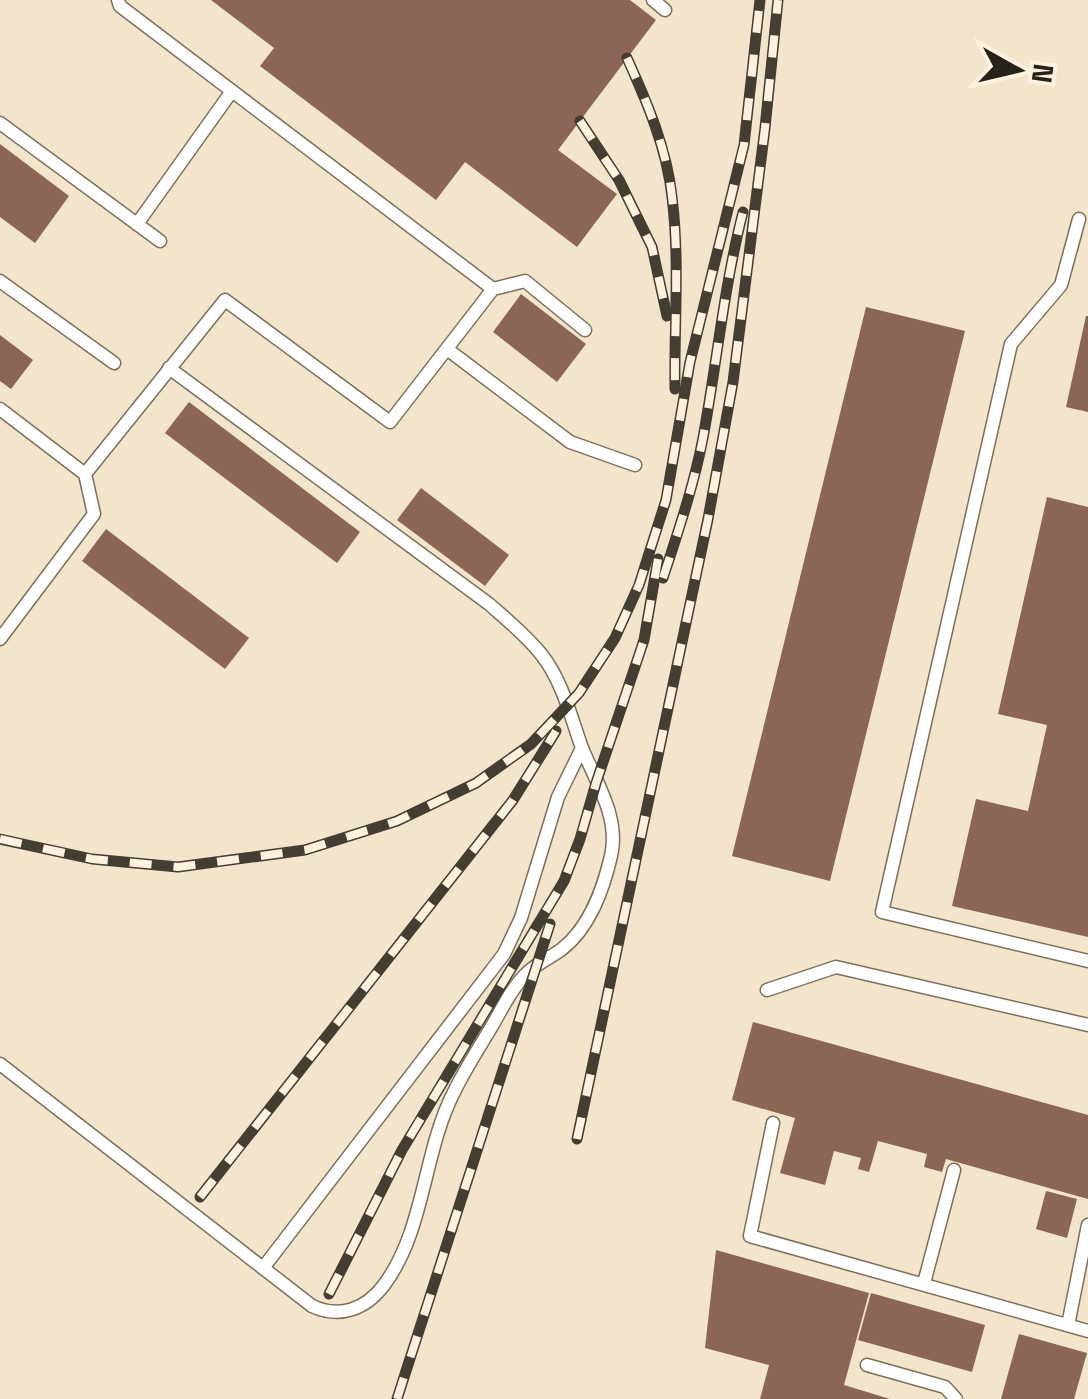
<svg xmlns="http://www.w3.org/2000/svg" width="1088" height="1399" viewBox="0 0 1088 1399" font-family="'Space Grotesk',sans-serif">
<rect width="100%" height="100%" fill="#f3e4cc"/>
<g fill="#8b6657">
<polygon points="211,0 630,0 656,20 558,150 617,194 577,247 465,162 436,200 260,66 274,48"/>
<polygon points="0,144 69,196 35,243 0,217"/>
<polygon points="521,294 586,344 557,382 493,332"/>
<polygon points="866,307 965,331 830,881 732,856"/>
<polygon points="1086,316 1088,316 1088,412 1066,407"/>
<polygon points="0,335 33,360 11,389 0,381"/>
<polygon points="189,402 360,532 337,563 165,433"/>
<polygon points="421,488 509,555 485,586 397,520"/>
<polygon points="1047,497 1088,507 1088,937 952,906 976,799 1028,811 1047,725 998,714"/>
<polygon points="106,529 249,638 225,669 82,561"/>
<polygon points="753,1022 1088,1115 1088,1199 946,1159 942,1172 924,1167 927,1154 878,1141 869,1172 858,1169 861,1158 834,1151 825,1185 780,1173 795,1118 732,1100"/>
<polygon points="1046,1191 1077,1199 1067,1238 1036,1229"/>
<polygon points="716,1250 869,1293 844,1385 890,1399 760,1399 769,1365 705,1348"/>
<polygon points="871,1293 985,1325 972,1372 858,1340"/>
<polygon points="1019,1334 1087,1353 1074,1399 1001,1399"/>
</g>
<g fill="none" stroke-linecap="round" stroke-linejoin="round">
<g stroke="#7d705b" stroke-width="15">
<g id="lane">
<polyline points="118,0 120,6 493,289"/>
<polyline points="653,0 665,10"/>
<polyline points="0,123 160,241"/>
<polyline points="1079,219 1061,285 1011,344 882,912 1088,961"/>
<polyline points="137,224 232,91"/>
<polyline points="0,281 114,363"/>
<polyline points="447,349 570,442 635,465"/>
<path d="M169 368 489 604C507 620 526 635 541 654 562 680 571 717 582 748L558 797 521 918 504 954 263 1268"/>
<polyline points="0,409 85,474 225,300 390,422 493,289 525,281 585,330"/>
<polyline points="0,639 94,514 85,474"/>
<polyline points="767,990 836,967 1088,1025"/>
<path d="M0 1064 312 1306C340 1319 366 1309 384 1285 425 1230 423 1152 454 1092 465 1069 479 1048 492 1026 502 1009 511 989 525 975 535 964 550 958 562 949 590 927 603 890 611 856 620 818 596 782 582 748"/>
<polyline points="773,1123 750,1236 1088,1331"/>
<polyline points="924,1283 954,1170"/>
<polyline points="1068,1325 1088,1225"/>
<polyline points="867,1365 945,1387 956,1399"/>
</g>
</g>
<use href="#lane" stroke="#fff" stroke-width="12"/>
<g stroke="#433d32" stroke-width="11">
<g id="rail">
<path d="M627 58C647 102 667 149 672 197 680 261 674 326 675 389"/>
<polyline points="580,121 619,180 652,247 667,316"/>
<path d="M663 578C678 532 694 485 703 438 717 362 724 286 743 212"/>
<polyline points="0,839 92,859 178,867 305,850 397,821 476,783 531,744 579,693 615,638 639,585 666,500 690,362 744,145 760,0"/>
<polyline points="577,1139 708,519 733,382 765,128 778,0"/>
<polyline points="200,1197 513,800 556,731"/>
<polyline points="329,1294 402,1150 564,881 580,839 596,783 644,640 658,559"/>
<polyline points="397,1399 550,924"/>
</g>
</g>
<use href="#rail" stroke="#fef2de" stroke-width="8" stroke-dasharray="22" stroke-linecap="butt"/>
</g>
<g transform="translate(1018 70) rotate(98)" stroke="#fef2de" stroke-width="8" paint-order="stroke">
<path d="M0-8L18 38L0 25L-18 38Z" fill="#272219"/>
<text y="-15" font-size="28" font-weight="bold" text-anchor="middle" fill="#272219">N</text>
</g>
</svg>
